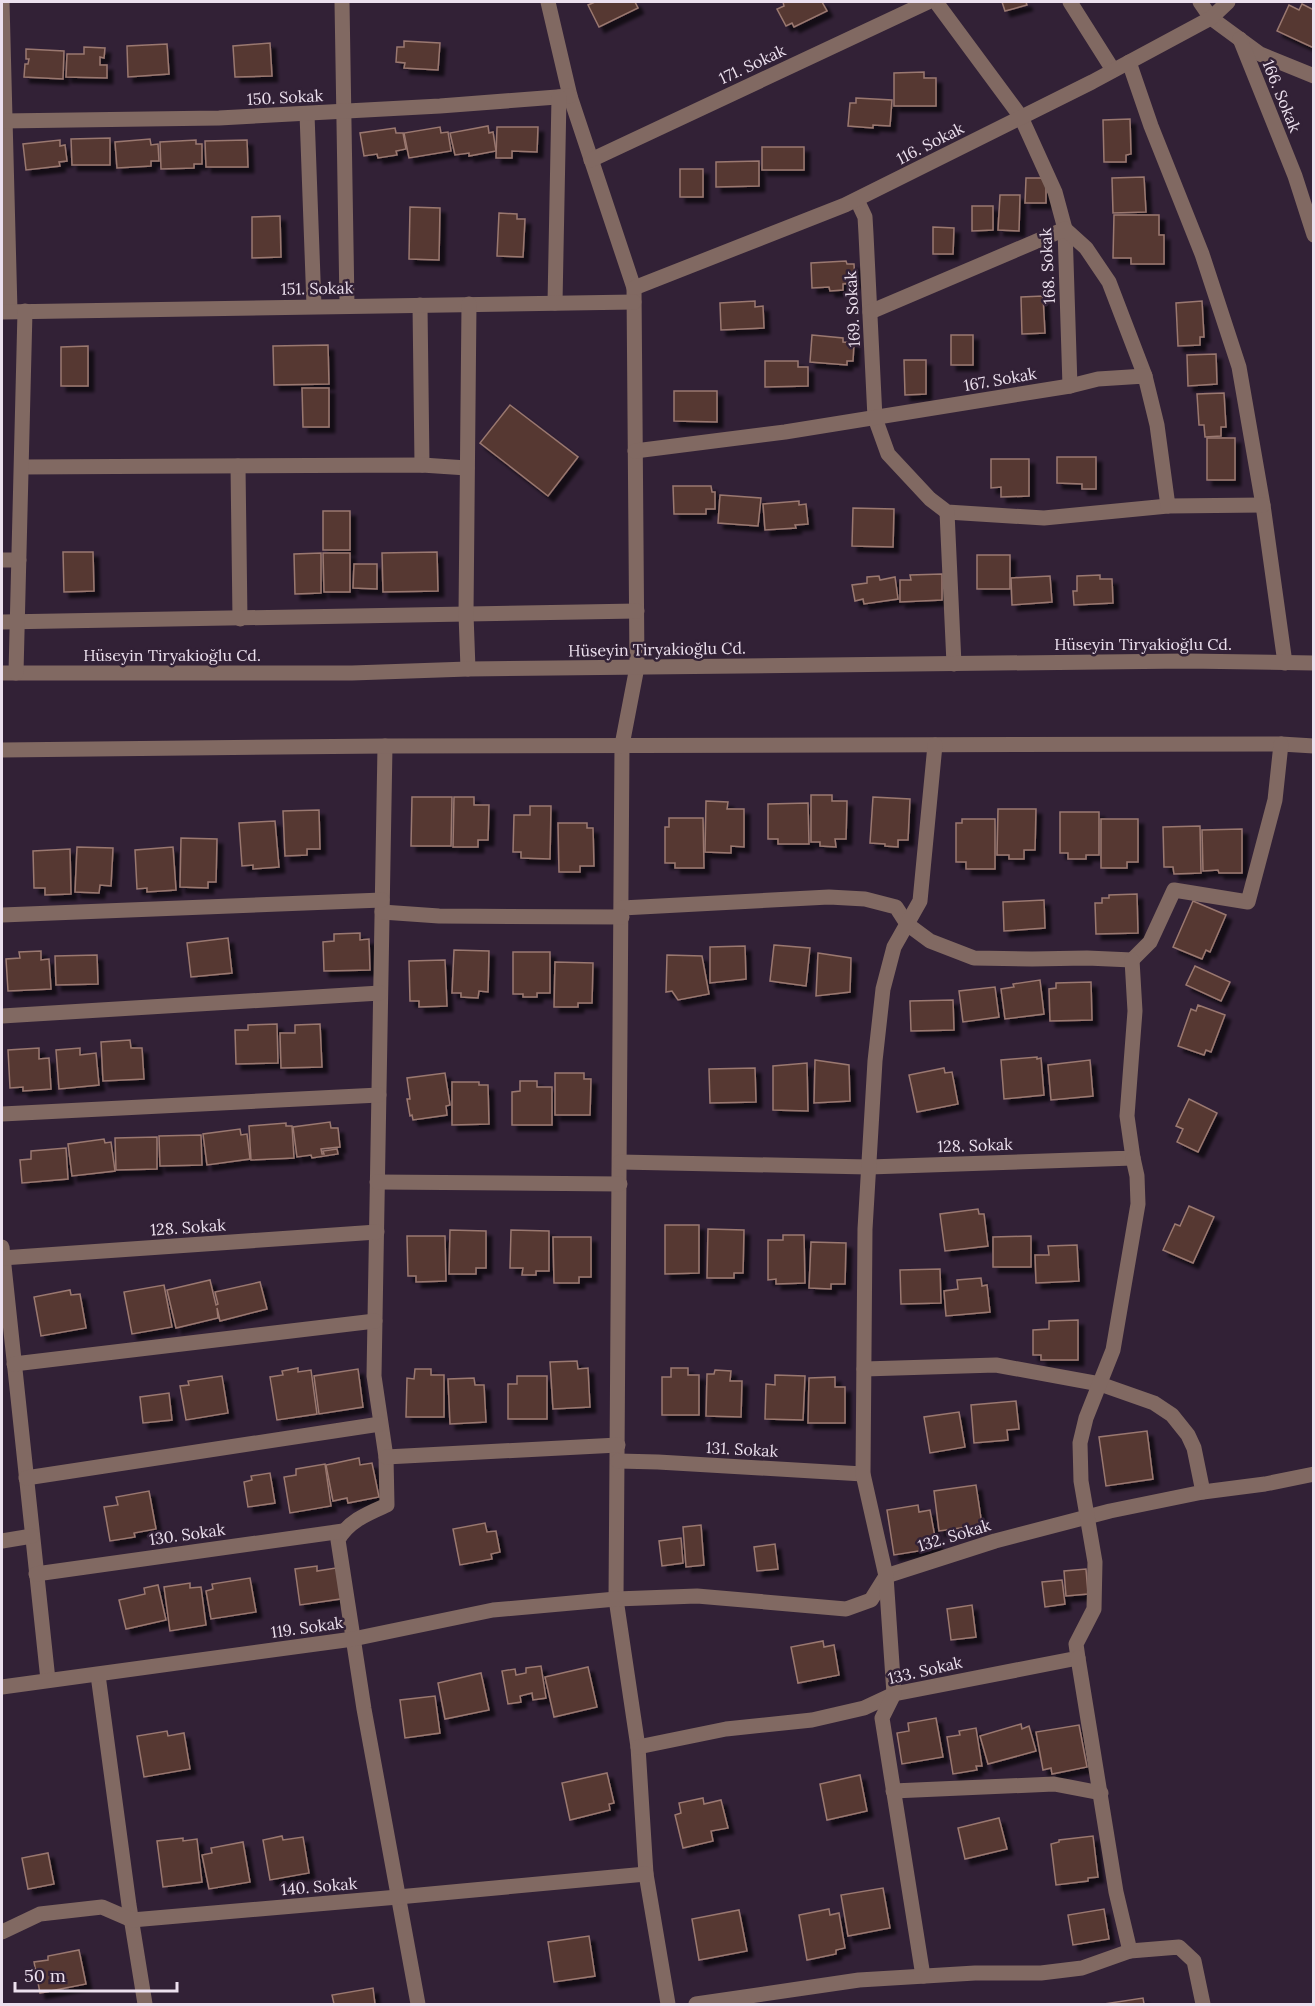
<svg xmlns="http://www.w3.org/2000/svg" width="1315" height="2006" viewBox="0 0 1315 2006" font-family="Lora,serif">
<defs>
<filter id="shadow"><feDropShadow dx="5.5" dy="5.5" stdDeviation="1.5" flood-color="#0009"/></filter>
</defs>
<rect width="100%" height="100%" fill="#322136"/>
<g fill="#563831" stroke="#9a7870" stroke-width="1.5" filter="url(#shadow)">
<polygon points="595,2 635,2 638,8 599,27 588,5"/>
<polygon points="783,2 822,2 827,11 794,27 792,23 786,26 777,9 784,6"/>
<polygon points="1002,2 1026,2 1027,5 1005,11"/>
<polygon points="1302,4 1314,10 1314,48 1277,31 1289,5 1299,10"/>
<polygon points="404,41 440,43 438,70 404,68 405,63 396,62 397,47 404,47"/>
<polygon points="270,43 272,76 235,77 233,46"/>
<polygon points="167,44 169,74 128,77 127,46"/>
<polygon points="84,47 105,48 104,58 100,57 100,65 107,65 107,78 66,77 67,54 84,54"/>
<polygon points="26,49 64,51 63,79 24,77 25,64 28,64 29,59 26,59"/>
<polygon points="924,72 924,78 936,78 936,106 894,106 894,73"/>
<polygon points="856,98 892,100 890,126 873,125 873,128 848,126 850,103 856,103"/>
<polygon points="1130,119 1131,154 1126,155 1126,162 1104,162 1103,120"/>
<polygon points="488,126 489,133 493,132 496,151 469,156 469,153 455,155 450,133"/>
<polygon points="440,127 441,133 448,132 451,151 409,158 404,133"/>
<polygon points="497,127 538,127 537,152 512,151 512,158 496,158"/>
<polygon points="395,128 396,133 403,133 406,149 396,151 397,155 378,158 377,154 364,156 360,133"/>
<polygon points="110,138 110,165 72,165 71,139"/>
<polygon points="150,139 151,145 158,144 159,161 151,161 151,166 117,168 115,142"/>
<polygon points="60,140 60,146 65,145 67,161 59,162 60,166 26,170 23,144"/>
<polygon points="196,140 196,144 202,144 202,164 194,164 194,168 161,169 160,142"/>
<polygon points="247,140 248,167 206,167 205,141"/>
<rect x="762" y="147" width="42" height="23"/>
<polygon points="759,161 759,186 716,187 716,162"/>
<rect x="680" y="169" width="23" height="28"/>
<polygon points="1144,177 1146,212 1113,213 1112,178"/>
<polygon points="1026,178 1046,178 1046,203 1025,203"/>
<polygon points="1000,195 1020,195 1019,231 998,230"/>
<polygon points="972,206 993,206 993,230 972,231"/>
<polygon points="410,207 440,208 439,260 409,259"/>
<polygon points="499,213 517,214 517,219 525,219 523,257 497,256"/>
<polygon points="1114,215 1159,215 1159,235 1164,235 1164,264 1131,264 1131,258 1113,258"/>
<polygon points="280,216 281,257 252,258 252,217"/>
<polygon points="933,227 954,228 953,254 933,254"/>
<polygon points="846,261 847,264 854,264 855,283 843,284 843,290 830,291 829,287 812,288 811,263"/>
<polygon points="1043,296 1045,333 1022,334 1021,297"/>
<polygon points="755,301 755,307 763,306 764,328 721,330 720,303"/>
<polygon points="1202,301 1204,337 1200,337 1200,345 1178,346 1176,303"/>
<polygon points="812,335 843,338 843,342 854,343 853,361 847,361 847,365 810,362"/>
<rect x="951" y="335" width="22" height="30"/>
<polygon points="328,345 329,384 274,385 273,346"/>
<polygon points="88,346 88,386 61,386 61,347"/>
<polygon points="1216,354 1217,384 1188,386 1187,355"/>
<polygon points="904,360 926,360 926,394 905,395"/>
<polygon points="765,361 798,361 798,367 808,367 808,386 765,387"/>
<polygon points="302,388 329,388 329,427 303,427"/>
<polygon points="674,391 717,391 717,422 674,421"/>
<polygon points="1224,393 1226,427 1221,427 1221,436 1205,437 1204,425 1199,425 1197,394"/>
<polygon points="510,405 578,457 548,496 480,443"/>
<rect x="1207" y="438" width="28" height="42"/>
<polygon points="1057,457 1096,457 1096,489 1082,489 1082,484 1057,483"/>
<polygon points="991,459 1029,459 1029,496 1001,497 1001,487 991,488"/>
<polygon points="673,486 711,486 712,492 715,492 715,509 706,509 706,514 674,514"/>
<polygon points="720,495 761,498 758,526 718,523"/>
<polygon points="799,501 799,505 806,504 808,524 795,525 796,528 765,530 763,504"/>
<polygon points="853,508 894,509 893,547 852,546"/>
<rect x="323" y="511" width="27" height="39"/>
<polygon points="63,552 93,552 94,591 64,592"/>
<polygon points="437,552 438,591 383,592 382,553"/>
<polygon points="321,553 321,593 295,594 294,554"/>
<polygon points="323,553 350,553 350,592 324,592"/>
<rect x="977" y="555" width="33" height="34"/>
<polygon points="354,564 377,564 377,589 353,588"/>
<polygon points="942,574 942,600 900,602 900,580 911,580 910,575"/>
<polygon points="1100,575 1100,579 1112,579 1113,603 1074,605 1073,591 1077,591 1077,576"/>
<polygon points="879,576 880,580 895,577 898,599 864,604 863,599 855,601 852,585 867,583 867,577"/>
<polygon points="1050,576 1052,602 1012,605 1011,578"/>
<polygon points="811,795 832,795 832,801 847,801 846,839 835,839 836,847 820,846 820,842 811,842"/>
<polygon points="412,797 452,797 451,846 411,846"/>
<polygon points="454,797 474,797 474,805 489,805 488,840 478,840 478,847 453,847"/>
<polygon points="873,797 910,799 908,840 898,840 898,847 885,846 885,844 870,843"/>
<polygon points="706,801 728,802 727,809 744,809 744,847 731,846 731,853 705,852"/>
<polygon points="808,803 809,844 778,844 778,839 768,839 768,804"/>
<polygon points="530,806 551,806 550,859 521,858 521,852 513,852 514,815 530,815"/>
<polygon points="998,809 1036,809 1035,850 1024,850 1024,859 1009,859 1009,855 997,855"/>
<polygon points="319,810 320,849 307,849 307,855 285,856 283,811"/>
<polygon points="1060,812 1099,812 1099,855 1086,855 1086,859 1068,859 1068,853 1060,853"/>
<polygon points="669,818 703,818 704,868 675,868 675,863 665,863 665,827 669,827"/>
<polygon points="962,819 995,819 995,869 966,869 966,862 956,862 956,823 962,823"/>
<polygon points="1101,819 1138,819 1138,862 1127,862 1127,868 1101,868"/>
<polygon points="275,821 279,867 253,869 253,865 242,866 239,823"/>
<polygon points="558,823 587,823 587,828 593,828 594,866 580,866 580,872 559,872"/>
<polygon points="1200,826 1201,873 1174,874 1173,867 1164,867 1163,827"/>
<polygon points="1242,829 1242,873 1219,873 1218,870 1203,871 1202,830"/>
<polygon points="181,838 217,839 216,882 208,882 208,888 180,887"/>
<polygon points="77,847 113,848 111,886 100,885 99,893 75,892"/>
<polygon points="173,847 176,890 147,892 147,888 137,889 135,850"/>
<polygon points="70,849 71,894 45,895 45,888 34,888 33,851"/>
<polygon points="1137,894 1138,933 1096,934 1095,903 1102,903 1102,898 1109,898 1109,895"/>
<polygon points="1044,900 1045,928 1004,931 1003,902"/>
<polygon points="1193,901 1226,915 1210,952 1206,950 1202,959 1173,947"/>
<polygon points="360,933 360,940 369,939 370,970 324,971 323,942 334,941 334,934"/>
<polygon points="228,938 232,973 191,977 187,943"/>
<polygon points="774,945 810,948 806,986 770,981"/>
<polygon points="745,946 746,979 710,983 710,947"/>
<polygon points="454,950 489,951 488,992 479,991 478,998 461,997 461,993 452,993"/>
<polygon points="41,951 41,960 49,959 51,989 8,991 6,959 20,958 19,952"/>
<polygon points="513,952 550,952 550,993 537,993 537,997 523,997 523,994 513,994"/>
<polygon points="818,953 851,958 850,992 816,996"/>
<polygon points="97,955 98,984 56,985 55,956"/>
<polygon points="667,955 702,956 709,994 678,1000 672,991 666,992"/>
<polygon points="445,960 447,1006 419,1007 419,1001 410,1001 409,961"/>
<polygon points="555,962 593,963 592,1003 578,1003 578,1007 554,1007"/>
<polygon points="1195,966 1230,982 1221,1001 1186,985"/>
<polygon points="1040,980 1044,1014 1005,1019 1001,989 1014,987 1013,984"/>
<polygon points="1091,982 1092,1020 1050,1021 1049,989 1056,988 1056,983"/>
<polygon points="995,987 999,1017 963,1022 959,991"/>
<polygon points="953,1000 954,1030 911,1031 910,1001"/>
<polygon points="1198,1005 1225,1015 1211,1052 1206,1050 1204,1055 1178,1046 1191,1009 1196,1011"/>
<polygon points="277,1024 278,1063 236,1064 235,1030 248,1030 248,1025"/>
<polygon points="320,1024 322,1067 281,1068 280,1033 295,1033 295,1025"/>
<polygon points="130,1040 131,1048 142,1048 144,1079 103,1081 101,1042"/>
<polygon points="39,1048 39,1059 49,1058 51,1089 23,1091 23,1087 10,1088 8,1050"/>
<polygon points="80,1048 80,1055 96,1053 99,1085 59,1089 56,1050"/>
<polygon points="1037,1057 1037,1059 1041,1058 1044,1095 1004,1099 1001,1060"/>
<polygon points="815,1060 849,1065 850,1101 814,1103"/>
<polygon points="1090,1060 1093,1096 1051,1100 1048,1065"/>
<polygon points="807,1063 808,1111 773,1110 773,1066"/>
<polygon points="755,1068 756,1102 710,1103 709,1069"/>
<polygon points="944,1068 945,1073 952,1072 958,1104 917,1112 909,1075"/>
<polygon points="445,1073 450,1105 446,1106 447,1115 413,1120 412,1115 410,1116 407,1099 410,1099 407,1078"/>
<polygon points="555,1073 584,1073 584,1079 591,1079 590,1115 555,1115"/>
<polygon points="520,1081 537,1081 537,1087 552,1087 552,1125 512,1125 512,1092 520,1091"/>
<polygon points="452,1082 479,1082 479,1085 488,1085 489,1124 452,1125"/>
<polygon points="1189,1099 1217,1113 1198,1152 1177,1142 1183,1129 1176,1126"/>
<polygon points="330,1122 331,1128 338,1128 340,1147 321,1149 322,1154 324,1154 323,1151 337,1149 338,1154 312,1158 311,1155 297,1157 293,1127"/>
<polygon points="286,1123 286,1126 292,1126 294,1158 251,1160 249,1126"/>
<polygon points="240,1129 241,1135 247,1134 250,1159 207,1165 203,1134"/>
<polygon points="201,1135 202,1165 160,1166 159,1136"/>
<polygon points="157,1137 157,1169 116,1170 115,1138"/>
<polygon points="104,1139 105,1143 111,1142 115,1171 72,1176 68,1144"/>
<polygon points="66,1148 68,1179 22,1183 20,1160 31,1159 31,1151"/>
<polygon points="1189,1206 1214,1217 1193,1263 1163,1250 1175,1224 1180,1226"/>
<polygon points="978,1209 979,1214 984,1214 988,1246 945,1251 940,1214"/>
<polygon points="665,1225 699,1225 699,1273 665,1274"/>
<polygon points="708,1229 744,1230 743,1273 734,1273 734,1278 707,1278"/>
<polygon points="450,1230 486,1231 486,1268 476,1268 476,1274 449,1274"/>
<polygon points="511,1230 549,1231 549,1271 536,1271 536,1275 522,1275 523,1268 510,1268"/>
<polygon points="783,1235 804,1235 805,1283 776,1284 776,1279 768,1280 768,1240 783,1240"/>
<polygon points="407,1236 445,1236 446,1281 416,1282 416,1276 408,1276"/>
<polygon points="1031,1236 1031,1267 993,1267 993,1237"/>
<polygon points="553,1237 591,1237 591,1277 579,1277 579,1283 554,1283"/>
<polygon points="811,1242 846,1243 845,1284 831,1284 831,1289 809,1288"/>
<polygon points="1077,1245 1079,1281 1036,1283 1035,1255 1049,1255 1048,1246"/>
<polygon points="940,1269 941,1303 901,1304 900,1270"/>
<polygon points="981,1278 982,1286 987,1285 990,1312 946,1316 944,1291 958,1289 957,1280"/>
<polygon points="210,1280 216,1305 218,1304 215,1292 260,1282 267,1309 220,1321 217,1308 218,1318 176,1328 167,1290"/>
<polygon points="164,1285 172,1327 132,1334 124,1292"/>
<polygon points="70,1290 71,1295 80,1294 86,1328 41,1336 34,1297"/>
<polygon points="1078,1320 1078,1360 1041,1360 1041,1355 1033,1355 1033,1330 1049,1329 1049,1321"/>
<polygon points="577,1361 578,1369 588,1368 590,1407 553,1409 550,1362"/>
<polygon points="298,1368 298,1372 311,1370 317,1414 277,1420 270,1377 283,1375 282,1371"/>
<polygon points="671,1368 688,1368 688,1375 699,1375 699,1415 662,1415 662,1377 671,1377"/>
<polygon points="358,1369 363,1407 319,1414 314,1376"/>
<polygon points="415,1369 431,1369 431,1375 444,1375 444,1417 406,1417 407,1378 414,1379"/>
<polygon points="715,1370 731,1371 730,1381 742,1381 741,1417 706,1416 707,1374 714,1374"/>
<polygon points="775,1375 805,1376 803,1420 765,1419 766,1384 775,1385"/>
<polygon points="222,1376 228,1413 186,1420 180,1386 189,1385 188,1381"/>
<polygon points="517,1376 547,1376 547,1419 508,1419 508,1384 517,1384"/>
<polygon points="835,1377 835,1387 845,1387 845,1423 808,1423 809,1378"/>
<polygon points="474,1378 475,1385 484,1385 486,1422 450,1424 448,1379"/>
<polygon points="169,1393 172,1420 143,1423 140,1397"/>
<polygon points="1016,1401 1019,1429 1007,1430 1008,1440 974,1443 971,1405"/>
<polygon points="959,1412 965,1447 930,1453 924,1417"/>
<polygon points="1147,1431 1153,1479 1106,1486 1099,1437"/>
<polygon points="359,1458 360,1465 372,1463 379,1497 348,1503 347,1498 333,1501 326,1465"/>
<polygon points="325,1464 331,1506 290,1513 284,1477 296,1475 296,1469"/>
<polygon points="270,1473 275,1503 248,1507 244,1482 252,1480 251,1476"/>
<polygon points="976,1485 982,1525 939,1531 934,1491"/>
<polygon points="149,1491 156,1529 134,1533 135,1537 110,1541 104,1507 118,1505 116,1497"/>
<polygon points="918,1505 919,1512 930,1510 937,1548 894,1555 887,1510"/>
<polygon points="485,1523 487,1532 496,1531 500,1552 491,1554 492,1559 460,1565 453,1529"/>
<polygon points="701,1525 704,1565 686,1567 683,1527"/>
<polygon points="681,1538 683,1563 662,1566 659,1541"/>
<polygon points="775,1544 778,1569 757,1571 754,1547"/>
<polygon points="317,1566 317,1571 342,1567 347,1598 300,1605 295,1569"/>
<polygon points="1086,1569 1088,1594 1066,1596 1064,1571"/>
<polygon points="250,1578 256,1612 211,1619 206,1591 213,1589 212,1584"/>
<polygon points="1062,1580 1065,1604 1045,1607 1042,1582"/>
<polygon points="190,1583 190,1588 201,1587 206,1625 170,1631 164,1587"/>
<polygon points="158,1585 166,1620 126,1629 119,1600 145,1594 144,1588"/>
<polygon points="972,1605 976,1637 951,1640 947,1609"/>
<polygon points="823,1641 824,1647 834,1645 839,1675 798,1683 791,1647"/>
<polygon points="541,1666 546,1698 533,1700 532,1693 520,1696 521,1702 508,1704 502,1671 515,1669 516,1675 526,1673 526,1668"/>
<polygon points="588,1667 597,1707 554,1717 545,1677"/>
<polygon points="481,1673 489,1710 445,1719 438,1683"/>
<polygon points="435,1696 440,1733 405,1738 400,1700"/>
<polygon points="936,1718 943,1757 902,1764 897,1733 909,1731 908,1723"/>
<polygon points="1021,1724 1022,1729 1029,1726 1036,1751 988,1764 980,1736"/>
<polygon points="1079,1725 1087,1767 1052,1774 1051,1768 1043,1770 1036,1732"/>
<polygon points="976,1728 982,1766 976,1766 977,1770 953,1774 947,1737 960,1735 959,1731"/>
<polygon points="167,1731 168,1736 184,1733 190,1769 144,1777 137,1736"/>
<polygon points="607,1773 614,1803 609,1804 610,1810 570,1820 562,1783"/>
<polygon points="860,1775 867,1811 827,1820 820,1784"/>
<polygon points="703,1798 704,1804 721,1800 728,1828 711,1831 713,1841 683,1848 675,1815 681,1813 679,1803"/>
<polygon points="999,1818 1007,1849 965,1859 958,1828"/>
<polygon points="282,1836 283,1840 303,1837 309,1873 270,1880 263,1840"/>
<polygon points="1093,1836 1098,1877 1088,1878 1088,1881 1056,1885 1051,1844 1059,1842 1059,1840"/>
<polygon points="183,1838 183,1841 197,1839 202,1882 163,1887 157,1841"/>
<polygon points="243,1842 250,1882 209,1889 202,1855 212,1853 211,1848"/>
<polygon points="48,1853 54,1884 28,1889 22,1858"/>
<polygon points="883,1888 890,1928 848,1936 841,1895"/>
<polygon points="829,1909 830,1915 839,1913 845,1948 836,1950 836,1954 807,1960 799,1915"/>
<polygon points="1104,1909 1109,1939 1073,1945 1068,1915"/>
<polygon points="739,1910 747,1951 699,1960 692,1919"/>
<polygon points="589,1936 595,1976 554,1982 548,1942"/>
<polygon points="79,1950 86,1984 40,1993 34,1962 48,1960 48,1956"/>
<polygon points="373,1988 375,2004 334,2004 332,1995"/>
<polygon points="1143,1998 1144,2004 1104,2004"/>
</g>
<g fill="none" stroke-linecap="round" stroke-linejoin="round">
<g stroke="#816962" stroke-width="15">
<polyline points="2,2 10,311"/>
<polyline points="342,2 347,305"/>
<polyline points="548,2 570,96 634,288 637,667 622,745 616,1599 638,1747 646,1874 668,2004"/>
<polyline points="936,2 1021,117 1055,192 1065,229 1070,386"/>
<polyline points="1070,2 1113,70"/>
<polyline points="1200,2 1211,18 1260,54 1314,76"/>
<polyline points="1240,39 1295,176 1314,235"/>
<polyline points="1129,62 1151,126 1202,254 1239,367 1263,505 1285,663"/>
<polyline points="307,114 314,306"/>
<polyline points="2,121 219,118 440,106 570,96"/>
<polyline points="591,160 928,2"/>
<polyline points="857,200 865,217 866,234 875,418 888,454 930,499 947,512 1044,518 1168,506"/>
<polyline points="634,288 845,205 1092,82 1211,18 1228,2"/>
<polyline points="555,303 559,97"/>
<polyline points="420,305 422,465"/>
<polyline points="2,312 634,302"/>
<polyline points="870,312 1065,229 1086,248 1109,282 1145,376"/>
<polyline points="635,451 785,432 1070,386 1098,379 1145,376 1157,425 1168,506 1263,505"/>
<polyline points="238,466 240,619"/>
<polyline points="22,467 422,465 467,468"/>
<polyline points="947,512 954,664"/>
<polyline points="2,560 19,560"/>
<polyline points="2,622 637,611"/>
<polyline points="468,669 466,614 469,304"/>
<polyline points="2,673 352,673 468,669 1186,661 1314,663"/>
<polyline points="16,673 25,311"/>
<path d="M385 746 374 1376 386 1457 387 1505C369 1513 348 1521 338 1540L364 1709 418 2004"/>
<polyline points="2,750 385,746 1281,744 1314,746"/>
<polyline points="622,908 829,897 865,899 896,907 907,924 930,941 974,958 1032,959 1087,958 1132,960 1150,942 1174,890 1248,902 1275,800 1281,744"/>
<polyline points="382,912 439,916 622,917"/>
<polyline points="2,915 382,900"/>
<polyline points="2,1016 380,993"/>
<polyline points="2,1114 379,1095"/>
<polyline points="620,1162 869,1167 1133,1158 1127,1116 1135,1011 1132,960"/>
<polyline points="377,1182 620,1184"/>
<polyline points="2,1247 48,1680"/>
<polyline points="2,1258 377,1232"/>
<polyline points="14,1364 375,1321"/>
<polyline points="864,1369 996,1365 1100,1384 1154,1403 1172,1415 1188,1435 1194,1448 1203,1492"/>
<polyline points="386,1457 618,1445"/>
<polyline points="618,1461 658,1462 863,1474"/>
<polyline points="26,1478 380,1424"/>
<polyline points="2,1541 32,1536"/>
<polyline points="36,1574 343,1531"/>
<polyline points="98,1675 129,1905 145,2004"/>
<polyline points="2,1687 353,1639 493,1610 616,1599 697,1596 846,1609 871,1600 886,1576 995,1541 1110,1511 1203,1492 1265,1484 1314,1474"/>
<polyline points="638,1747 726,1729 812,1720 864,1708 894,1694 1078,1658 1076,1644 1094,1609 1095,1562 1081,1481 1080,1443 1086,1418 1113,1350 1138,1204 1137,1176 1133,1158"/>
<polyline points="893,1791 1054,1784 1101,1793"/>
<polyline points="2,1932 40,1914 102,1907 132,1920 398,1897 646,1874"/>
<polyline points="1130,1951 1179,1947 1194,1961 1203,2004"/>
<polyline points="923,1976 882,1718 894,1694 886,1576 863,1474 865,1229 875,1061 883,989 894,947 920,901 935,745"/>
<polyline points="696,2004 859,1980 975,1973 1041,1973 1082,1968 1130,1951 1116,1892 1078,1658"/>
</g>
</g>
<g text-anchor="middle" stroke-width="5" stroke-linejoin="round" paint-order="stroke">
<g font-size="16" fill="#ece0ee" stroke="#322136">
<text transform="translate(752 64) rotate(-25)" y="6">171. Sokak</text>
<text transform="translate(1282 96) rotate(68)" y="6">166. Sokak</text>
<text transform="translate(285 97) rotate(-3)" y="6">150. Sokak</text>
<text transform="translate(930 143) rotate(-27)" y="6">116. Sokak</text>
<text transform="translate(1047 266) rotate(-93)" y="6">168. Sokak</text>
<text transform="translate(317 288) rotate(-1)" y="6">151. Sokak</text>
<text transform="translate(852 309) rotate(-93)" y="6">169. Sokak</text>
<text transform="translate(1000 379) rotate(-10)" y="6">167. Sokak</text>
<text x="1143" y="650">Hüseyin Tiryakioğlu Cd.</text>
<text transform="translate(657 649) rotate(-1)" y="6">Hüseyin Tiryakioğlu Cd.</text>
<text x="172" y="661">Hüseyin Tiryakioğlu Cd.</text>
<text transform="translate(975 1145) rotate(-2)" y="6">128. Sokak</text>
<text transform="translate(188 1227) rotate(-4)" y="6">128. Sokak</text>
<text transform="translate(742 1449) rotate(3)" y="6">131. Sokak</text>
<text transform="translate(187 1534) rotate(-8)" y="6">130. Sokak</text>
<text transform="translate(954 1535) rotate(-17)" y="6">132. Sokak</text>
<text transform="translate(307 1627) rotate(-8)" y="6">119. Sokak</text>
<text transform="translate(925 1670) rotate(-13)" y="6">133. Sokak</text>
<text transform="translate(319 1886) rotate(-5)" y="6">140. Sokak</text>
</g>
</g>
<rect width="1315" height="2006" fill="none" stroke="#ece0ee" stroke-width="6"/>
<path d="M15 1982v9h162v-9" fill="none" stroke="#ece0ee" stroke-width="3"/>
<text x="24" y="1982" font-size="18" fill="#ece0ee" stroke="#322136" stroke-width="4.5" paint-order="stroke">50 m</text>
</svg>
